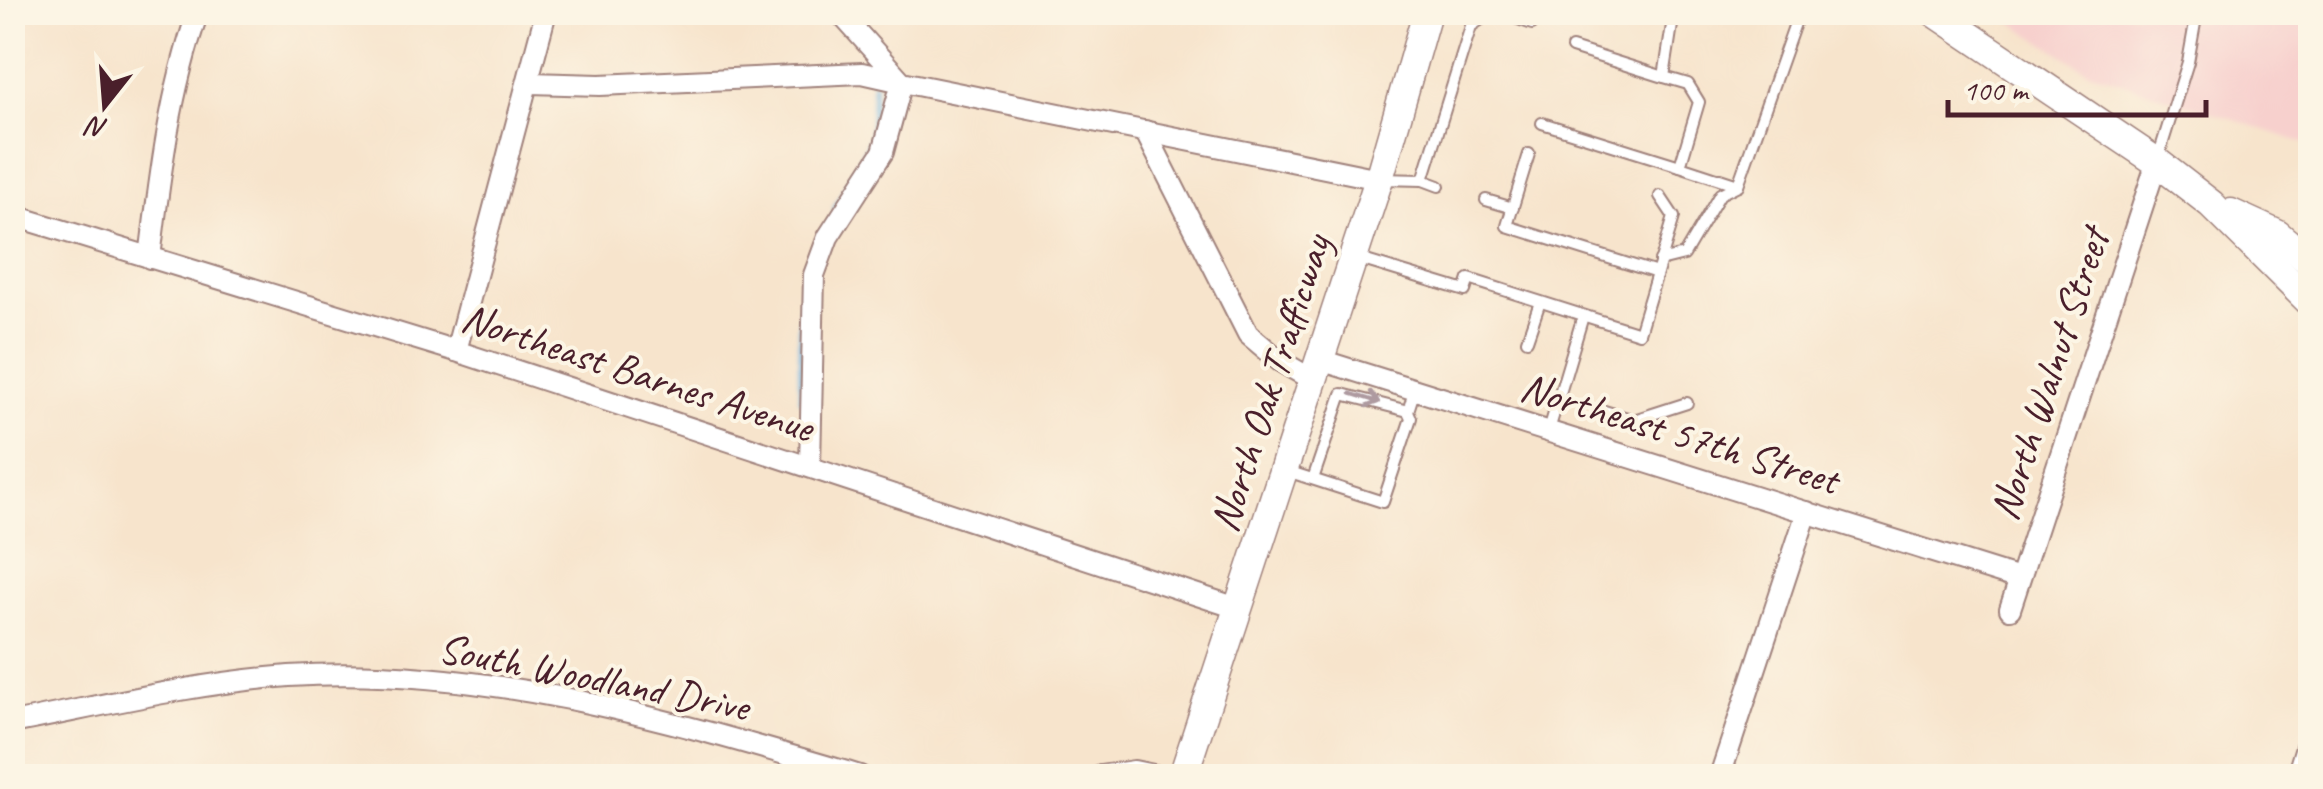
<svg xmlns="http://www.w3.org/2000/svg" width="2323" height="789" viewBox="0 0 2323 789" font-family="Caveat,sans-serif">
<rect width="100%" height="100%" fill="#fcf5e5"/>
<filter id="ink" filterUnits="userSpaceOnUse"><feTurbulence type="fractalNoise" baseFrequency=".01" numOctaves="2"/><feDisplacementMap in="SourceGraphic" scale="20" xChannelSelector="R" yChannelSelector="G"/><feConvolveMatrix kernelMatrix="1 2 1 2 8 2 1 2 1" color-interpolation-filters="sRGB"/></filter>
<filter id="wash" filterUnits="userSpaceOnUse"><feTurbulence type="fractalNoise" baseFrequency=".0048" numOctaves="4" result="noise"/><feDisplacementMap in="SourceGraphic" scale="40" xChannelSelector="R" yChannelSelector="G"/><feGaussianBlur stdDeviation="2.25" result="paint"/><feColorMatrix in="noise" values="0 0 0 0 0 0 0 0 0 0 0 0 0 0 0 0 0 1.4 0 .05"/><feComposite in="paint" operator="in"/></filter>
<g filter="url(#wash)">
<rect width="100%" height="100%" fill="#f7e4cc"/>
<polygon fill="#f7d0cd" points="1997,13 2310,13 2310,145 2088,71"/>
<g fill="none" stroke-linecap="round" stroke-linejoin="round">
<g stroke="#68b4e1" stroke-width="5">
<polyline points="835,209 871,139 874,84"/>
<polyline points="801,400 800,326 805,273"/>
</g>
</g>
</g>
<g filter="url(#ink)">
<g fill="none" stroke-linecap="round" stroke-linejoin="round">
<g stroke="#a0827c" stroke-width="14">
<g id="service">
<polyline points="1498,12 1532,24"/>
<polyline points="1674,12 1664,77 1688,84 1699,102 1680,166 1738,185 1799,12"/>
<polyline points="1572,48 1664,77"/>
<polyline points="1542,123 1680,166"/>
<polyline points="1529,154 1507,226 1657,273"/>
<polyline points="2157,161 2188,62 2197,12"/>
<polyline points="1380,179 1423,180 1471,26 1492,12"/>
<polyline points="1423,180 1439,186"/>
<polyline points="1486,200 1513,208"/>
<polyline points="1353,257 1465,291 1469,279 1639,333 1674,217 1660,196"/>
<polyline points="1660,261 1684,255 1720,194 1738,185"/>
<polyline points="1527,340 1540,302"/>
<polyline points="1601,410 1634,420 1687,403"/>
<polyline points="1549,430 1583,316"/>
<polyline points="1284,470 1383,502 1411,418 1408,411 1415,389"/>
<polyline points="1313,479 1342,394 1408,411"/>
</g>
</g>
<g stroke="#a0827c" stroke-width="24">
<g id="minor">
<polyline points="839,12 902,82 1379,179"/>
<polyline points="530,83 600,85 862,73 902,82 883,152 828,237 814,275 810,466"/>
<polyline points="1145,131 1248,334 1280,361 1311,379"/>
<polyline points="12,215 456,351 1237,608"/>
<path d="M150 258C160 174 170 92 198 12"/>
<polyline points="456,351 546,12"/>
<polyline points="1317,359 2019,579"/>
<polyline points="2010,609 2157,162"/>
<path d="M12 723C105 705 195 683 289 676 483 663 676 722 860 776"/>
<polyline points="1100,776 1134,771 1158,776"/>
<polyline points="1720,776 1807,512"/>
<polyline points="2297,776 2310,734"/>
</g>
</g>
<g stroke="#a0827c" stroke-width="31">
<g id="secondary">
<polyline points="1934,12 2157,162 2211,204 2310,302"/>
<polyline points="2231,213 2277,234 2310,262"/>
<polyline points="1183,776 1379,179 1427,12"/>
</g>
</g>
<use href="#service" stroke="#fff" stroke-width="10"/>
<use href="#minor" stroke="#fff" stroke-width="20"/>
<use href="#secondary" stroke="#fff" stroke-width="28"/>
</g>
<defs><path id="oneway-shaft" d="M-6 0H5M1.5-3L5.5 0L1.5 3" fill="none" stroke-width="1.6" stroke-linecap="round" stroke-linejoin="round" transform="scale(2.5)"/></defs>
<use stroke="#ae9aa0" href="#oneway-shaft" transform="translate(1365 398) rotate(17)"/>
</g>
<g text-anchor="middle" stroke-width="8" stroke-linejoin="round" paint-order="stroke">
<g font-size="42" fill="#4a1f2b" stroke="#fcf5e5">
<text transform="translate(638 371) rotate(18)" y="15">Northeast Barnes Avenue</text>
<text transform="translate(2048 374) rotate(-72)" y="15">North Walnut Street</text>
<text transform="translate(1269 383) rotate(-72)" y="15">North Oak Trafficway</text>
<text transform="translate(1680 432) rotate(17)" y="15">Northeast 57th Street</text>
<text transform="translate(594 676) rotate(11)" y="15">South Woodland Drive</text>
</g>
</g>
<rect width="2323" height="789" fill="none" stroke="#fcf5e5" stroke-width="50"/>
<g transform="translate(105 105) rotate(197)" stroke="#fcf5e5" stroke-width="8" paint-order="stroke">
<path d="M0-8L18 38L0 25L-18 38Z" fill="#4a1f2b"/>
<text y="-15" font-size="28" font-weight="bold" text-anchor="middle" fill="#4a1f2b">N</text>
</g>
<path d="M1948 100v15h258v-15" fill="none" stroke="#4a1f2b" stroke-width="5"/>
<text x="1963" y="100" font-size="30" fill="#4a1f2b" stroke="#fcf5e5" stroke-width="8" paint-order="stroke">100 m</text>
</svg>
